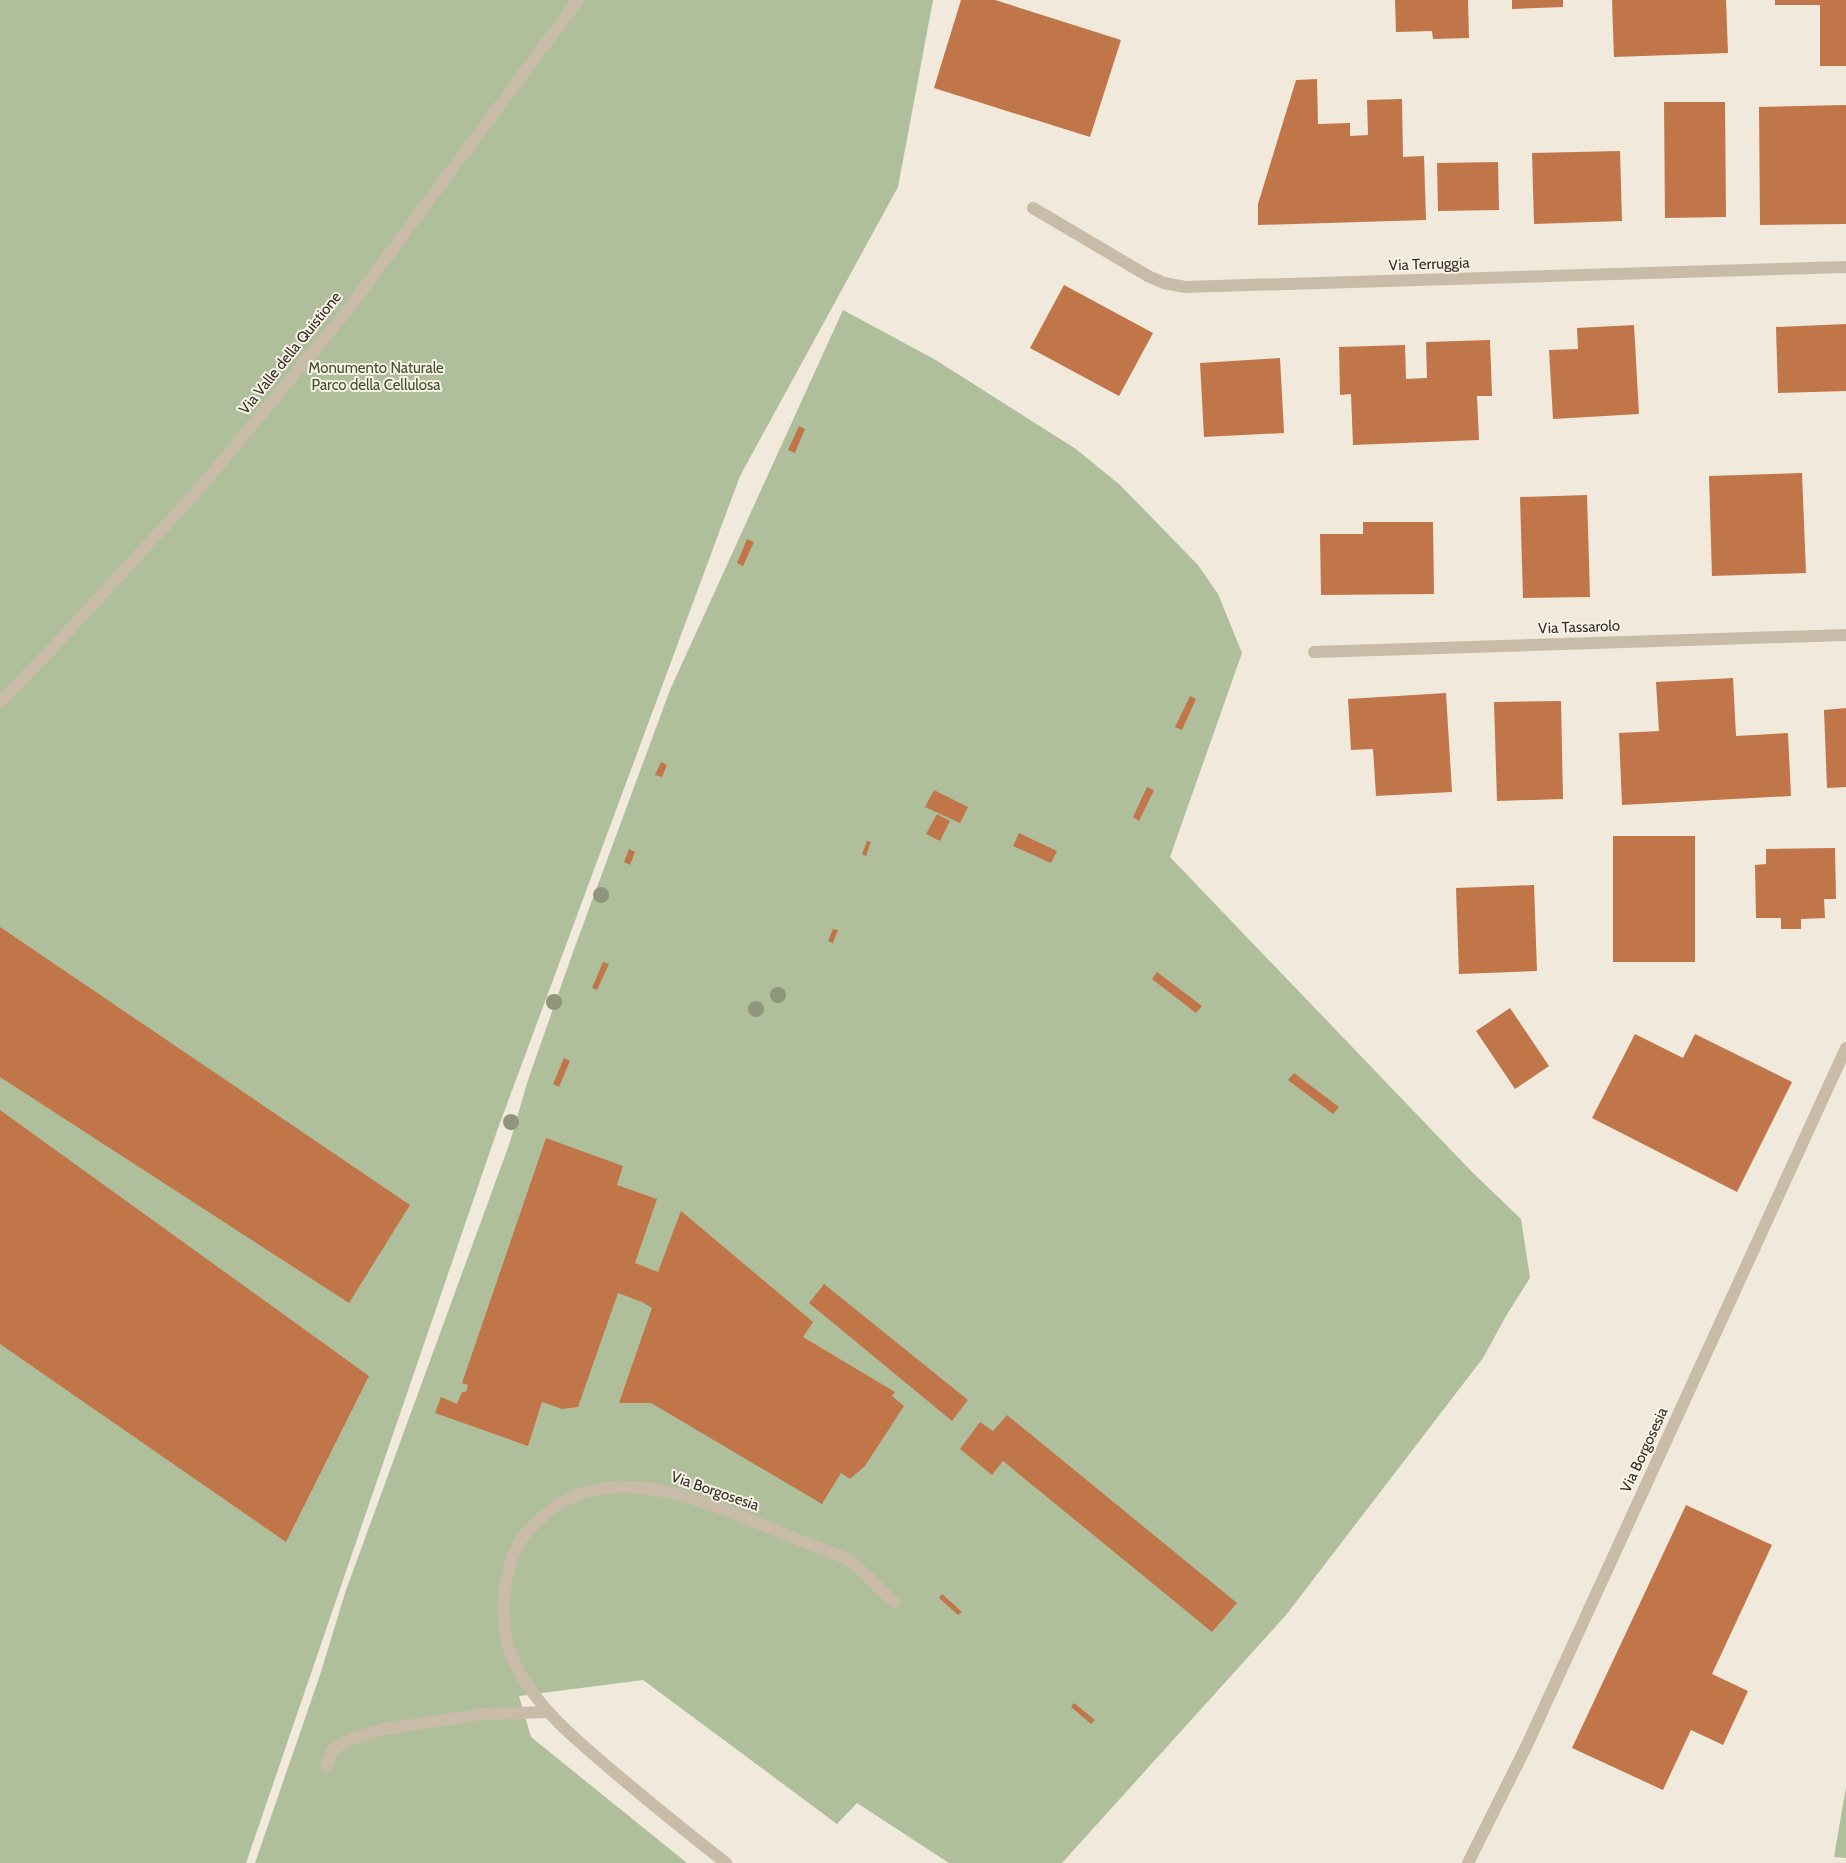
<svg xmlns="http://www.w3.org/2000/svg" width="1846" height="1863" viewBox="0 0 1846 1863" font-family="Cabin,sans-serif">
<rect width="100%" height="100%" fill="#f1e9db"/>
<g fill="#afbf9c">
<polygon points="0,0 933,0 898,187 740,476 497,1131 246,1863 0,1863"/>
<polygon points="843,310 934,359 1076,449 1120,485 1198,565 1218,594 1242,653 1170,857 1473,1173 1521,1219 1530,1278 1506,1316 1483,1358 1286,1615 1062,1863 949,1863 857,1803 837,1824 643,1680 519,1696 531,1737 687,1863 255,1863 320,1675 346,1590 509,1145 528,1080 573,952 670,690"/>
<polygon points="1846,1787 1846,1858 1834,1857"/>
</g>
<g fill="#c17649">
<polygon points="961,0 995,0 1121,40 1090,137 934,88"/>
<polygon points="1395,0 1468,0 1469,38 1433,39 1432,31 1396,32"/>
<polygon points="1512,0 1563,0 1563,7 1512,9"/>
<polygon points="1612,0 1726,0 1728,53 1614,57"/>
<polygon points="1775,0 1846,0 1846,66 1820,66 1820,5 1775,5"/>
<polygon points="1317,79 1318,124 1350,123 1350,136 1368,135 1367,100 1402,99 1403,157 1424,156 1426,220 1258,225 1258,204 1296,80"/>
<polygon points="1664,102 1725,102 1726,217 1665,218"/>
<polygon points="1846,105 1846,224 1760,225 1759,107"/>
<polygon points="1620,151 1622,221 1534,224 1532,153"/>
<polygon points="1498,162 1499,210 1438,211 1437,163"/>
<polygon points="1064,285 1153,333 1119,396 1030,348"/>
<polygon points="1846,324 1846,391 1778,393 1776,327"/>
<polygon points="1634,325 1639,414 1553,419 1549,350 1578,349 1577,328"/>
<polygon points="1490,340 1492,396 1477,396 1479,440 1353,445 1351,394 1340,395 1339,347 1405,345 1406,379 1427,378 1426,342"/>
<polygon points="1280,358 1284,433 1204,437 1200,363"/>
<polygon points="799,426 805,429 795,453 788,450"/>
<polygon points="1802,473 1806,573 1712,576 1709,476"/>
<polygon points="1587,495 1590,597 1523,598 1520,497"/>
<polygon points="1363,522 1433,522 1434,594 1321,595 1320,534 1363,534"/>
<polygon points="747,539 754,542 743,566 737,563"/>
<polygon points="1733,678 1736,736 1788,733 1791,796 1622,805 1619,733 1659,731 1656,682"/>
<polygon points="1446,693 1452,792 1376,796 1373,749 1351,750 1348,699"/>
<polygon points="1190,696 1196,699 1182,730 1175,727"/>
<polygon points="1561,701 1563,799 1497,801 1494,702"/>
<polygon points="1846,708 1846,787 1827,788 1824,710"/>
<polygon points="661,762 667,765 662,777 655,775"/>
<polygon points="1147,787 1154,790 1139,821 1133,817"/>
<polygon points="934,790 968,807 960,823 925,807"/>
<polygon points="937,814 950,821 940,841 926,834"/>
<polygon points="1019,833 1057,851 1051,863 1013,846"/>
<rect x="1613" y="836" width="82" height="126"/>
<polygon points="867,841 871,842 866,856 862,854"/>
<polygon points="1835,848 1836,899 1824,899 1825,918 1801,919 1801,929 1781,929 1781,918 1756,918 1755,865 1766,864 1766,849"/>
<polygon points="629,849 635,852 630,865 624,862"/>
<polygon points="1534,885 1537,971 1459,974 1456,888"/>
<polygon points="0,927 410,1205 349,1303 0,1077"/>
<polygon points="833,929 838,930 833,943 828,941"/>
<polygon points="603,962 609,964 597,990 592,988"/>
<polygon points="1157,972 1202,1006 1196,1013 1152,979"/>
<polygon points="1510,1008 1549,1066 1515,1089 1476,1031"/>
<polygon points="1635,1034 1683,1058 1695,1034 1792,1082 1737,1192 1592,1118"/>
<polygon points="564,1058 570,1061 559,1087 553,1084"/>
<polygon points="1294,1073 1339,1107 1333,1114 1288,1080"/>
<polygon points="0,1110 369,1376 286,1542 0,1344"/>
<polygon points="546,1138 623,1166 617,1185 657,1199 635,1263 658,1272 681,1211 813,1322 803,1337 895,1392 892,1396 904,1406 876,1449 865,1466 850,1479 841,1473 822,1504 651,1403 619,1403 652,1308 642,1302 618,1293 578,1407 562,1409 542,1402 528,1446 435,1413 441,1397 457,1404 462,1392 466,1392 468,1385 462,1383"/>
<polygon points="824,1284 968,1400 952,1421 809,1303"/>
<polygon points="1007,1415 1237,1603 1212,1632 1003,1461 992,1475 960,1449 980,1422 993,1431"/>
<polygon points="1686,1505 1772,1545 1712,1674 1748,1691 1723,1745 1691,1730 1663,1790 1572,1748"/>
<polygon points="942,1594 962,1612 958,1615 939,1598"/>
<polygon points="1074,1703 1095,1720 1091,1724 1071,1707"/>
</g>
<g fill="none" stroke-linecap="round" stroke-linejoin="round">
<g stroke="#c8bba8" stroke-width="12">
<polyline points="1033,208 1148,276 1164,283 1185,287 1846,267"/>
<polyline points="1314,652 1846,635"/>
<polyline points="0,702 48,653 200,488 346,312 578,0"/>
<polyline points="326,1766 333,1749 351,1739 384,1729 484,1714 547,1712"/>
<path d="M726 1863C686 1832 647 1800 608 1767 573 1737 539 1709 517 1668 500 1637 501 1594 511 1561 518 1540 526 1532 542 1517 608 1456 707 1502 777 1531 794 1538 811 1545 828 1551 834 1554 842 1556 847 1559 863 1570 880 1590 894 1602"/>
<polyline points="1468,1863 1526,1747 1846,1048"/>
</g>
</g>
<g fill="#90967b">
<circle cx="601" cy="895" r="8"/>
<circle cx="778" cy="995" r="8"/>
<circle cx="554" cy="1002" r="8"/>
<circle cx="756" cy="1009" r="8"/>
<circle cx="511" cy="1122" r="8"/>
</g>
<g text-anchor="middle" stroke-width="4" stroke-linejoin="round" paint-order="stroke">
<g font-size="15" fill="#352e28" stroke="#f9f3e7">
<text transform="translate(1429 264) rotate(-2)" y="5">Via Terruggia</text>
<text transform="translate(290 353) rotate(-51)" y="5">Via Valle della Quistione</text>
<text transform="translate(1579 627) rotate(-2)" y="5">Via Tassarolo</text>
<text transform="translate(1644 1450) rotate(-65)" y="5">Via Borgosesia</text>
<text transform="translate(715 1491) rotate(19)" y="5">Via Borgosesia</text>
</g>
<g font-size="15" fill="#40522c" stroke="#f9f3e7">
<text x="376" y="373">Monumento Naturale<tspan x="376" dy="17">Parco della Cellulosa</tspan></text>
</g>
</g>
</svg>
